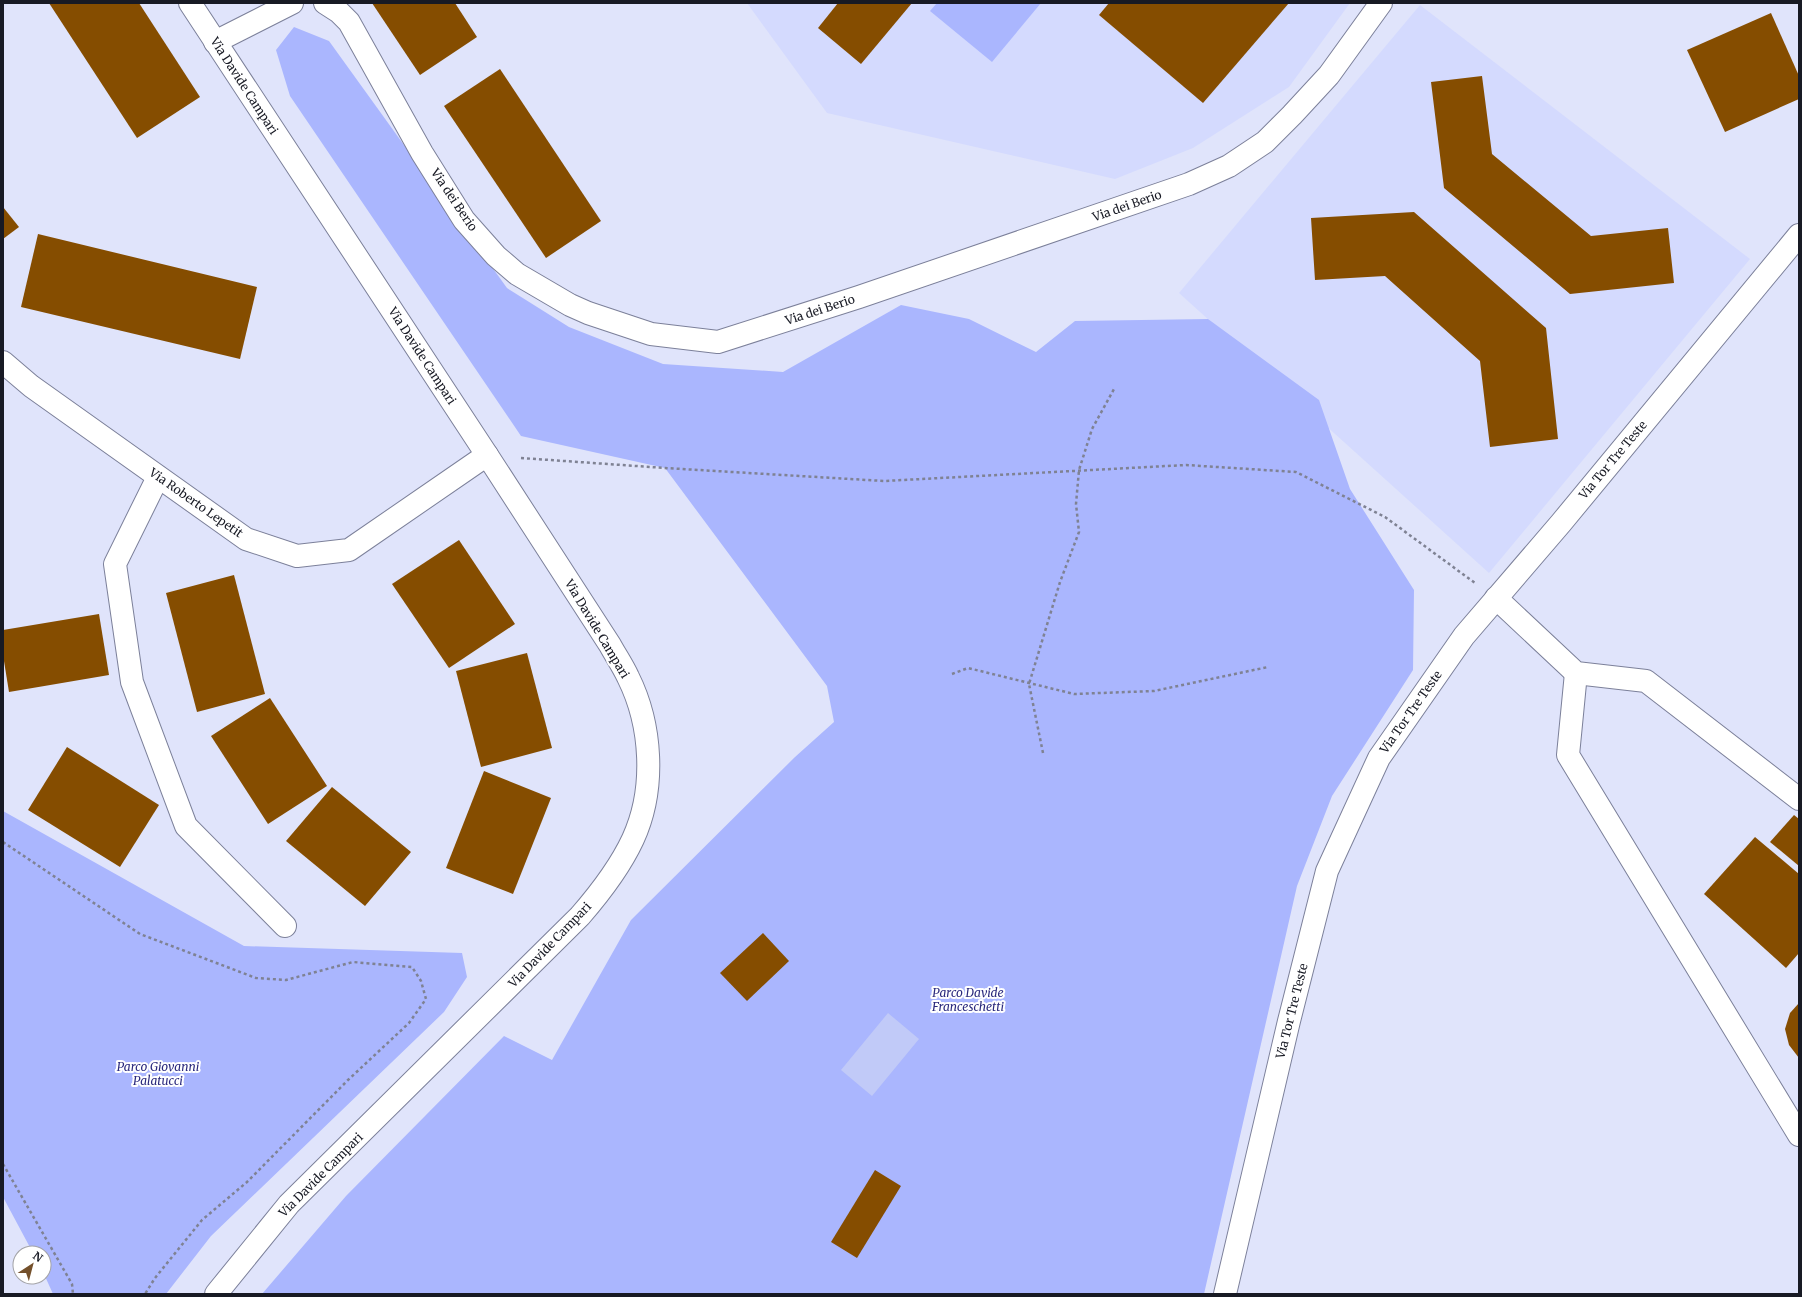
<svg xmlns="http://www.w3.org/2000/svg" width="1802" height="1297" viewBox="0 0 1802 1297" font-family="Merriweather,serif">
<rect width="100%" height="100%" fill="#e0e4fb"/>
<g fill="#d4dafe">
<polygon points="747,3 1350,3 1289,87 1193,148 1115,179 827,113"/>
<polygon points="1420,5 1750,259 1489,573 1179,293"/>
</g>
<g fill="#aab6fe">
<polygon points="937,3 1041,3 992,62 930,11"/>
<polygon points="294,27 329,41 507,288 569,327 663,364 783,372 901,305 969,319 1036,352 1075,321 1208,319 1319,400 1350,489 1414,590 1413,670 1332,796 1297,886 1204,1294 262,1294 346,1196 504,1036 552,1060 631,920 795,757 834,722 827,686 665,468 521,436 290,96 276,50"/>
<polygon points="3,811 244,946 462,953 467,977 444,1012 211,1236 166,1294 53,1294 44,1274 44,1253 33,1253 3,1197"/>
</g>
<polygon fill="#c1caf8" points="888,1013 919,1039 872,1096 841,1070"/>
<g fill="#854d00">
<polygon points="49,3 139,3 200,97 137,138"/>
<polygon points="372,3 455,3 477,37 420,75"/>
<polygon points="838,3 912,3 861,64 818,28"/>
<polygon points="1109,3 1289,3 1203,103 1099,15"/>
<polygon points="1771,13 1799,76 1799,99 1725,132 1687,50"/>
<polygon points="500,69 601,221 546,258 444,106"/>
<polygon points="1482,76 1492,154 1591,236 1668,228 1674,283 1570,294 1444,188 1431,82"/>
<polygon points="3,207 19,227 3,239"/>
<polygon points="1414,212 1546,328 1558,439 1490,447 1480,361 1385,276 1315,280 1311,218"/>
<polygon points="38,234 257,287 240,359 21,307"/>
<polygon points="459,540 515,624 449,668 392,584"/>
<polygon points="234,575 265,694 197,712 166,593"/>
<polygon points="99,614 109,675 9,692 3,655 3,630"/>
<polygon points="527,653 552,748 481,767 456,671"/>
<polygon points="270,698 327,786 268,824 211,736"/>
<polygon points="67,747 159,805 120,867 28,810"/>
<polygon points="484,771 551,798 513,894 446,868"/>
<polygon points="332,787 411,852 365,906 286,841"/>
<polygon points="1794,815 1799,819 1799,866 1770,842"/>
<polygon points="1755,837 1799,874 1799,953 1786,968 1704,894"/>
<polygon points="763,933 789,961 747,1001 720,973"/>
<polygon points="1799,1003 1799,1058 1789,1045 1785,1029 1790,1013"/>
<polygon points="875,1170 901,1186 857,1258 831,1242"/>
</g>
<g fill="none" stroke-linecap="round" stroke-linejoin="round">
<g stroke="#7c809a" stroke-width="24">
<g id="minor">
<path d="M190 3 487 455 610 645C616 656 623 666 628 677 652 725 656 789 633 839 620 867 600 893 580 916L289 1204 216 1294"/>
<polyline points="325,3 339,12 349,22 422,153 464,220 496,256 517,274 570,305 588,313 651,334 718,342 859,297 1189,184 1229,166 1265,142 1292,115 1329,75 1381,3"/>
<polyline points="215,42 292,3"/>
<polyline points="3,362 31,386 246,539 297,556 349,550 487,455"/>
<polyline points="158,477 115,564 132,682 186,826 285,926"/>
<polyline points="1496,598 1576,673 1646,681 1799,799"/>
<polyline points="1576,673 1568,755 1799,1135"/>
<polyline points="1225,1294 1289,1021 1327,871 1379,758 1464,636 1561,523 1799,235"/>
</g>
</g>
<g stroke="#7f8293" stroke-width="2.5" stroke-dasharray="3 3" stroke-linecap="butt">
<polyline points="521,458 665,468 884,481 1186,465 1296,472 1385,517 1475,583"/>
<polyline points="952,674 968,668 1074,694 1154,691 1268,667"/>
<polyline points="1043,753 1029,684 1060,582 1079,532 1076,504 1079,470 1092,429 1114,389"/>
<polyline points="3,842 140,934 256,978 286,980 353,962 412,967 421,981 426,999 409,1023 348,1080 247,1182 202,1220 155,1278 145,1294"/>
<polyline points="3,1164 72,1284 73,1294"/>
</g>
<use href="#minor" stroke="#fff" stroke-width="22"/>
</g>
<g text-anchor="middle" stroke-width="4" stroke-linejoin="round" paint-order="stroke">
<g font-size="12" fill="#181a24" stroke="#fff">
<text transform="translate(244 86) rotate(57)" y="4">Via Davide Campari</text>
<text transform="translate(454 200) rotate(56)" y="4">Via dei Berio</text>
<text transform="translate(1127 206) rotate(-19)" y="4">Via dei Berio</text>
<text transform="translate(820 310) rotate(-18)" y="4">Via dei Berio</text>
<text transform="translate(422 356) rotate(57)" y="4">Via Davide Campari</text>
<text transform="translate(1613 460) rotate(-50)" y="4">Via Tor Tre Teste</text>
<text transform="translate(196 503) rotate(35)" y="4">Via Roberto Lepetit</text>
<text transform="translate(597 629) rotate(59)" y="4">Via Davide Campari</text>
<text transform="translate(1411 712) rotate(-55)" y="4">Via Tor Tre Teste</text>
<text transform="translate(550 945) rotate(-46)" y="4">Via Davide Campari</text>
<text transform="translate(1292 1011) rotate(-76)" y="4">Via Tor Tre Teste</text>
<text transform="translate(321 1175) rotate(-45)" y="4">Via Davide Campari</text>
</g>
<g font-size="12" font-style="italic" fill="#2a297d" stroke="#fff">
<text x="968" y="997">Parco Davide<tspan x="968" dy="14">Franceschetti</tspan></text>
<text x="158" y="1071">Parco Giovanni<tspan x="158" dy="14">Palatucci</tspan></text>
</g>
</g>
<rect width="1802" height="1297" fill="none" stroke="#181a24" stroke-width="8"/>
<g transform="translate(32 1265) rotate(36)"><circle r="19" fill="#ffffff" stroke="#a3a3a7"/>
<path d="M0-3L7 15L0 10L-7 15Z" fill="#74502b"/>
<text y="-6" font-size="11" font-weight="bold" text-anchor="middle" fill="#181a24">N</text>
</g>
</svg>
